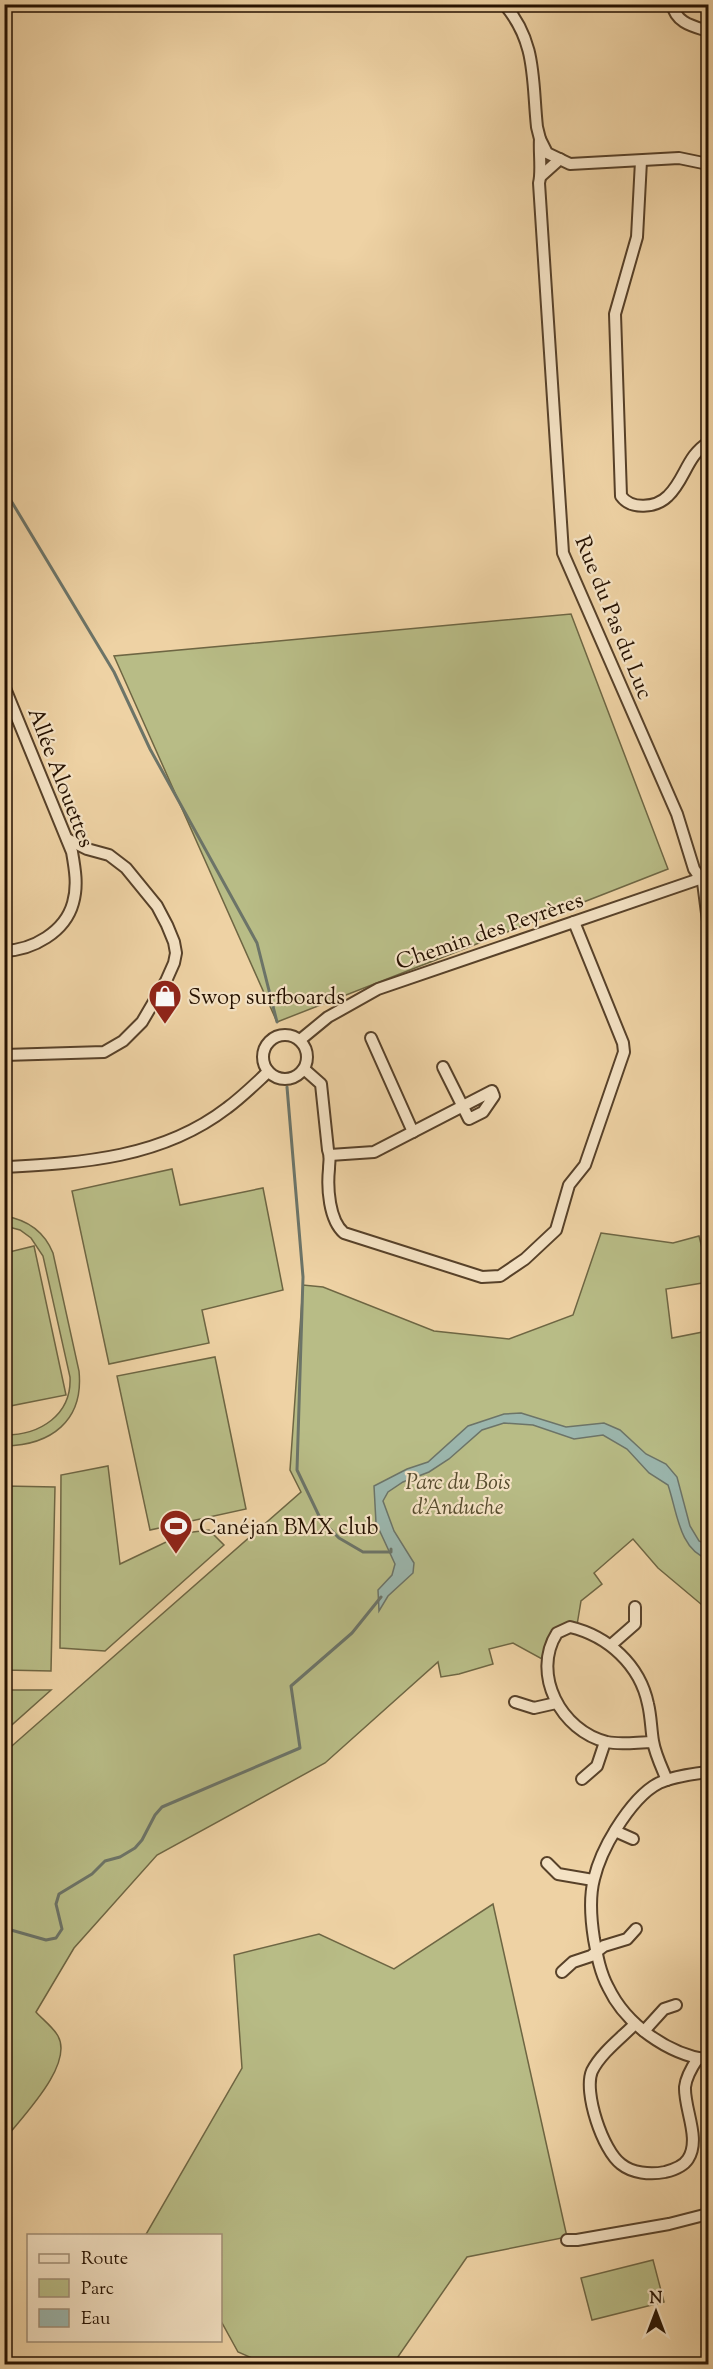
<svg xmlns="http://www.w3.org/2000/svg" width="713" height="2369" viewBox="0 0 713 2369" font-family="'Sorts Mill Goudy',serif">
<rect width="100%" height="100%" fill="#eed2a4"/>
<filter id="stains"><feTurbulence type="fractalNoise" baseFrequency=".00333" numOctaves="4"/><feColorMatrix values="0 0 0 0 .2 0 0 0 0 .09 0 0 0 0 .02 0 0 0 .5 -.17"/></filter>
<radialGradient id="worn" r=".72"><stop offset=".6" stop-color="#630" stop-opacity="0"/><stop offset="1" stop-color="#630" stop-opacity=".3"/></radialGradient>
<g fill="#b8bc86" stroke="#6e6643" stroke-width="1.5">
<polygon points="571,614 668,869 277,1022 114,656"/>
<polygon points="172,1169 180,1205 263,1188 283,1290 202,1310 209,1343 109,1364 72,1191"/>
<path d="M5 1216C28 1220 44 1231 53 1253L79 1371C84 1421 51 1445 5 1446V1435C40 1435 72 1415 70 1377L43 1256 31 1238 20 1230 5 1226Z"/>
<path d="M601 1233 673 1243 699 1236 708 1272V1282L666 1289 672 1338 708 1331V1610L658 1568 633 1539 594 1573 602 1584 581 1601 577 1625 563 1629 548 1658 542 1659 513 1643 489 1649 493 1664 459 1674 441 1677 438 1662 325 1763 157 1855 74 1948 36 2012C42 2019 53 2027 58 2036 74 2065 22 2117 5 2139L11 2161 5 2169V1752L301 1492 290 1470 303 1285 323 1287 434 1331 509 1339 573 1315Z"/>
<polygon points="34,1246 66,1395 5,1407 5,1253"/>
<polygon points="215,1357 246,1509 150,1530 117,1376"/>
<polygon points="108,1466 120,1564 185,1533 209,1530 224,1545 105,1651 60,1648 61,1475"/>
<polygon points="5,1486 55,1487 51,1671 5,1670"/>
<polygon points="5,1690 51,1690 5,1731"/>
<polygon points="493,1904 567,2237 467,2257 393,2364 266,2364 238,2352 221,2321 220,2236 145,2236 242,2068 234,1955 319,1934 394,1969"/>
<polygon points="653,2260 664,2302 592,2320 581,2278"/>
</g>
<path fill="#9bb6ad" stroke="#6c7468" stroke-width="1.5" d="M521 1413 566 1427 604 1423 620 1430 646 1454 666 1464 677 1477 690 1526 699 1541 708 1545V1559C679 1550 677 1511 668 1485L649 1473 627 1449 603 1435 574 1439 533 1425 504 1423 482 1430 449 1459 429 1472 403 1482 388 1492 383 1501 394 1531 414 1563 413 1573 388 1596 379 1611 378 1590 392 1575 395 1564 376 1523 374 1486 407 1469 428 1462 468 1426 504 1414Z"/>
<g fill="none" stroke-linecap="round" stroke-linejoin="round">
<g stroke="#6c7468" stroke-width="3">
<polyline points="4,489 114,672 150,749 257,943 277,1022"/>
<polyline points="287,1087 303,1277 297,1470 321,1520 339,1538 363,1552 391,1552 391,1549"/>
<polyline points="4,1928 46,1940 56,1938 62,1929 56,1904 59,1894 92,1874 105,1861 120,1857 135,1848 142,1840 155,1815 162,1807 300,1748 291,1686 352,1633 381,1597"/>
</g>
<g stroke="#574129" stroke-width="14">
<g id="minor">
<path d="M504 4C537 42 532 80 537 127L540 139 547 153 570 164 679 158 708 164"/>
<path d="M672 4C676 23 692 26 708 31"/>
<path d="M540 139C539 152 542 172 539 183L563 553 677 814 694 869 703 882 708 921"/>
<path d="M641 161 637 237 615 314 621 496C631 510 656 508 668 496 685 480 687 455 708 443"/>
<polyline points="541,176 560,159"/>
<path d="M4 686 72 852C75 869 78 886 73 903 65 932 33 950 4 951"/>
<circle cx="285" cy="1057" r="22"/>
<polyline points="371,1038 413,1132"/>
<polyline points="300,1040 328,1017 378,989 708,876"/>
<polyline points="4,1055 104,1052 123,1041 142,1022 166,981 174,963 176,953 174,942 167,925 157,906 126,868 109,855 87,849 67,839"/>
<path d="M304 1069 321 1084 328 1150C331 1157 329 1161 329 1169 327 1188 329 1220 344 1233L482 1277 500 1276 525 1259 556 1230 569 1185 585 1165 624 1052 623 1043 574 922"/>
<polyline points="330,1155 374,1152 492,1091 494,1096 483,1112 469,1119 443,1067"/>
<path d="M4 1167C83 1163 162 1158 227 1108 242 1097 255 1084 268 1072"/>
<polyline points="611,1645 635,1624 635,1607"/>
<polyline points="515,1702 534,1708 556,1703"/>
<path d="M653 1742C638 1742 621 1745 607 1742 561 1731 531 1674 557 1633L570 1627C608 1636 640 1665 648 1704 651 1716 651 1729 653 1741 655 1754 662 1768 667 1780"/>
<path d="M708 1772C693 1774 674 1776 659 1783 641 1792 626 1813 616 1829 606 1845 598 1862 594 1879 589 1898 591 1920 594 1939 597 1955 600 1972 608 1987 626 2025 668 2054 708 2060"/>
<polyline points="582,1779 597,1766 605,1742"/>
<polyline points="615,1831 633,1839"/>
<polyline points="547,1863 558,1874 593,1880"/>
<polyline points="562,1972 573,1962 591,1956 604,1946 627,1939 636,1929"/>
<path d="M635 2024C621 2038 601 2053 592 2071 583 2092 603 2151 621 2164 632 2173 650 2175 665 2172 673 2170 683 2167 688 2159 701 2139 684 2109 685 2087 686 2077 692 2067 698 2058"/>
<polyline points="644,2031 664,2009 676,2005"/>
<polyline points="567,2240 577,2240 669,2224 708,2214"/>
<polyline points="4,2360 10,2364"/>
</g>
</g>
<use href="#minor" stroke="#f4e2c4" stroke-width="10"/>
</g>
<defs>
<g id="shop-pin" transform="scale(1.725)"><path d="M0 17L-7.5 6A9.5 9.5 0 1 1 7.5 6Z" fill="#8f2418" stroke="#f4e2c4"/><path d="M-5-2.5h2.3a2.7 3.5 0 0 1 5.4 0H5L5.5 6h-11ZM-1.5-2.5h3a1.5 2.3 0 0 0-3 0Z" fill="#fff"/></g>
<g id="stadium-pin" transform="scale(1.725)"><path d="M0 17L-7.5 6A9.5 9.5 0 1 1 7.5 6Z" fill="#8f2418" stroke="#f4e2c4"/><path d="M0-5a6.5 5 0 1 0 0 10a6.5 5 0 1 0 0-10ZM-3.5-1.8h7v3.6h-7Z" fill="#fff"/></g>
</defs>
<g fill-rule="evenodd">
<use href="#shop-pin" x="165" y="996"/>
<use href="#stadium-pin" x="176" y="1526"/>
</g>
<g text-anchor="middle" stroke-width="4.5" stroke-linejoin="round" paint-order="stroke">
<g font-size="22" fill="#251100" stroke="#f4e2c4">
<text transform="translate(615 617) rotate(68)" y="8">Rue du Pas du Luc</text>
<text transform="translate(62 777) rotate(69)" y="8">Allée Alouettes</text>
<text transform="translate(489 930) rotate(-19)" y="8">Chemin des Peyrères</text>
</g>
<g font-size="22" fill="#251100" stroke="#f4e2c4" text-anchor="start">
<text x="188" y="1004">Swop surfboards</text>
<text x="199" y="1534">Canéjan BMX club</text>
</g>
<g font-size="22" font-style="italic" fill="#584d2f" stroke="#f4e2c4">
<text x="458" y="1489">Parc du Bois<tspan x="458" dy="25">d'Anduche</tspan></text>
</g>
</g>
<rect width="713" height="2369" fill="none" stroke="#eed2a4" stroke-width="24"/>
<rect x="6" y="6" width="701" height="2357" fill="none" stroke="#251100" stroke-width="3"/>
<rect x="12" y="12" width="689" height="2345" fill="none" stroke="#251100" stroke-width="1.5"/>
<rect x="27" y="2234" width="195" height="108" fill="#f4e2c4" stroke="#a18e76" stroke-width="1.5"/>
<rect x="39" y="2254" width="30" height="9" fill="#f4e2c4" stroke="#a18e76" stroke-width="1.5"/>
<text x="81" y="2264" font-size="18" fill="#251100">Route</text>
<rect x="39" y="2279" width="30" height="18" fill="#b8bc86" stroke="#a18e76" stroke-width="1.5"/>
<text x="81" y="2294" font-size="18" fill="#251100">Parc</text>
<rect x="39" y="2309" width="30" height="18" fill="#9bb6ad" stroke="#a18e76" stroke-width="1.5"/>
<text x="81" y="2324" font-size="18" fill="#251100">Eau</text>
<g transform="translate(656 2312)" stroke="#f4e2c4" stroke-width="4.5" paint-order="stroke">
<path d="M0-4.5L10 22L0 15L-10 22Z" fill="#251100"/>
<text y="-9" font-size="16" font-weight="bold" text-anchor="middle" fill="#251100">N</text>
</g>
<rect width="100%" height="100%" filter="url(#stains)"/>
<rect width="100%" height="100%" fill="url(#worn)"/>
</svg>
